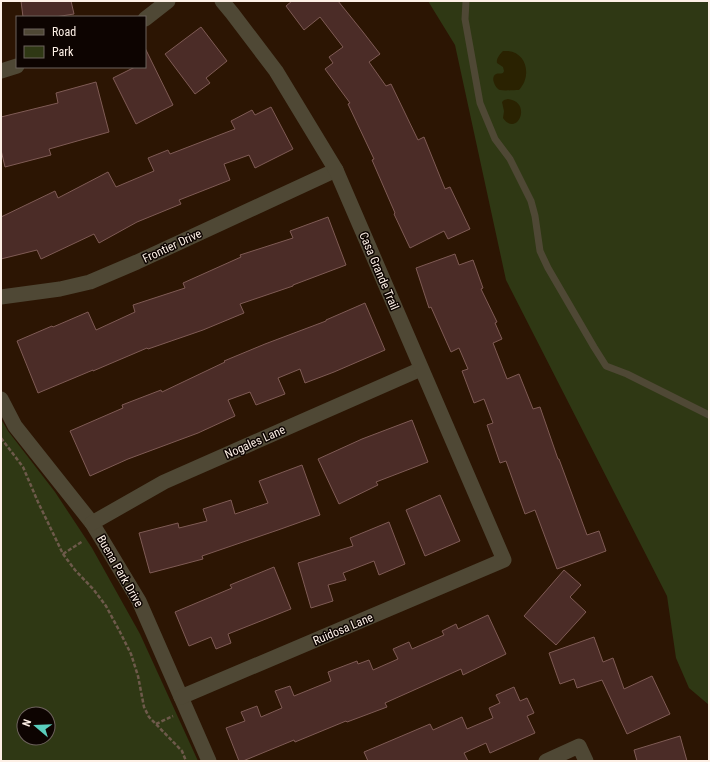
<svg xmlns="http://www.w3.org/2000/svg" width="710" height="762" viewBox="0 0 710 762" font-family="'Roboto Condensed',sans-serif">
<rect width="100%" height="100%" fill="#2c1503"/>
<g fill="#2f3814" fill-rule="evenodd">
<polygon points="428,1 707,1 709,5 709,705 689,688 676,658 667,596 506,280 455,45"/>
<path d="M1 419 8 431 55 492 92 548 140 634 198 761H1ZM24 714H48V738H24Z"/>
</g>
<g fill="#2a2201">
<path d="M503 51C526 49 533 75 519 90 513 90 505 91 500 90 495 88 490 77 496 74 498 73 501 74 503 73L504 71 503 67 497 63C496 59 500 54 503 51Z"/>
<path d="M508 99C533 102 517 138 503 118L504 111 502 102 504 100Z"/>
</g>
<g fill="#4b2c27" stroke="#7f5b55">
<polygon points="21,1 71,1 74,14 55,17 23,17"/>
<polygon points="292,1 338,1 363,32 380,54 369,62 386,86 391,84 418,140 424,137 445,189 450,187 470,229 448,239 444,231 410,248 394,214 395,213 372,160 374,159 348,104 350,103 325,69 333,63 329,57 343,47 320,17 304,30 286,6"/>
<polygon points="201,27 227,61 206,78 210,83 195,94 165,54"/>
<polygon points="145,48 173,105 136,124 113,78 135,67 145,67"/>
<polygon points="96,82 109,132 49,149 51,155 5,167 1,150 1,117 58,103 56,93"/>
<polygon points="271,107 293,149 255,168 249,155 224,164 230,180 179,200 181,204 137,222 99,243 94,234 41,259 37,250 1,259 1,217 55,191 58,198 108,172 116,187 154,171 148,158 168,150 170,154 235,129 231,121 252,110 255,115"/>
<polygon points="328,217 346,265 293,285 293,286 240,304 244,313 203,330 148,349 147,348 93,371 93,370 38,393 17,341 52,326 53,327 88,312 96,330 135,312 133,305 185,288 183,283 241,257 240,255 293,238 290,231"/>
<polygon points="455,254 459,265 473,260 483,288 481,289 497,322 495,323 502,339 493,343 507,379 519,374 533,409 540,407 558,459 559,459 587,535 599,531 606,551 557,569 535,510 525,514 506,461 500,463 487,425 493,423 484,399 474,403 462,371 468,369 459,348 451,352 431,307 429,308 416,268"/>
<polygon points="365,303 385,350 334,372 305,383 300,369 278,378 285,394 256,405 250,392 228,400 235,416 198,433 128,459 90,476 70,431 123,408 122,405 161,390 162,392 225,362 224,361 265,344 326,321 326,320"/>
<polygon points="412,420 428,462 376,482 378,485 339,504 318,459 362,439"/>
<polygon points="302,465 320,515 278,530 202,556 203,559 150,573 139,533 178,523 179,528 207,521 203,509 231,500 235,514 268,503 259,481"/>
<polygon points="440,495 460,541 425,556 406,510"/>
<polygon points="389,522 405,564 379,575 374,561 343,573 346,580 328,585 333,601 311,608 298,563 353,546 350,538"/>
<polygon points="274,567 291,609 228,634 231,643 216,649 211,637 189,646 175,612 232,588 230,585"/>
<polygon points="564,570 581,585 570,597 586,612 556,645 524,616"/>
<polygon points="488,615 506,654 463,675 461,669 385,703 387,707 347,722 346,721 295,742 294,740 243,761 239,761 226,728 245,721 241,712 257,706 261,717 282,708 275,691 290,686 294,696 331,681 328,672 357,661 358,664 369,660 373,670 398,659 393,649 409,642 412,649 444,635 442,631 456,624 458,629"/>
<polygon points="594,637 603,662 613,658 624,689 652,676 670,714 627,734 602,680 577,688 574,679 560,684 549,653"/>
<polygon points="514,687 520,701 527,698 534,713 527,716 535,733 490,753 486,743 464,753 468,761 368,761 364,752 430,724 433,730 462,717 467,729 493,718 489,708 500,703 496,695"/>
<polygon points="680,736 687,761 637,761 634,750"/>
</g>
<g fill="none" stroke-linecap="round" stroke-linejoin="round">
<g stroke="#6e5a4b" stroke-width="2.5" stroke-dasharray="4 2" stroke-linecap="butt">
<polyline points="1,438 23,467 38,502 63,554 75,570 94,590 106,606 120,632 131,654 138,676 144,707 149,717 182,751 186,761"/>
<polyline points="63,554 83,541"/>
<polyline points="156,724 173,716"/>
</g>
<polyline stroke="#4f4835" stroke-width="7" points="466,1 465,19 480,103 495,139 510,159 531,201 535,216 540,251 548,268 594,347 606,366 627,374 709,415"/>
<g stroke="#4f4835" stroke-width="15">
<polyline points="145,19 168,1"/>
<polyline points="1,71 17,66"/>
<polyline points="1,297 60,289 90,282 137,262 336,170"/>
<polyline points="1,399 15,426 92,523 139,601 209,761"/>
<polyline points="92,523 164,482 421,369"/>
<polyline points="181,697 504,560 336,170 276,71 232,13 222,1"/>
<polyline points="546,761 579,746 586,761"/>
</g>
</g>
<g text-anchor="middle" stroke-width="3" stroke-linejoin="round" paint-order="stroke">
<g font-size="12" fill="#fdf0e6" stroke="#0d0401">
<text transform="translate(172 246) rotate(-25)" y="4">Frontier Drive</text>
<text transform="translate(379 271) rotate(67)" y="4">Casa Grande Trail</text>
<text transform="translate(255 442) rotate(-24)" y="4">Nogales Lane</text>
<text transform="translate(120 571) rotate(60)" y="4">Buena Park Drive</text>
<text transform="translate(343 629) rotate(-23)" y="4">Ruidosa Lane</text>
</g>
</g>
<rect width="710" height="762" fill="none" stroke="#fdf0e6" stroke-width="4"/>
<rect x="16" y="16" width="130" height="52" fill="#0d0401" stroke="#6d625d"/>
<rect x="24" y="29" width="20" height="6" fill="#4f4835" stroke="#6d625d"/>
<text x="52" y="36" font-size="12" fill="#fdf0e6">Road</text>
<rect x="24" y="46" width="20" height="12" fill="#2f3814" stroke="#6d625d"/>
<text x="52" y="56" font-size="12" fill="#fdf0e6">Park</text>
<g transform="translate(36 726) rotate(289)"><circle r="19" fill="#0d0401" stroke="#6d625d"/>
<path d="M0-3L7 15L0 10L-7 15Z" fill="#5acebd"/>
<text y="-6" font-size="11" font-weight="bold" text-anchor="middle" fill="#fdf0e6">N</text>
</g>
</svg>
